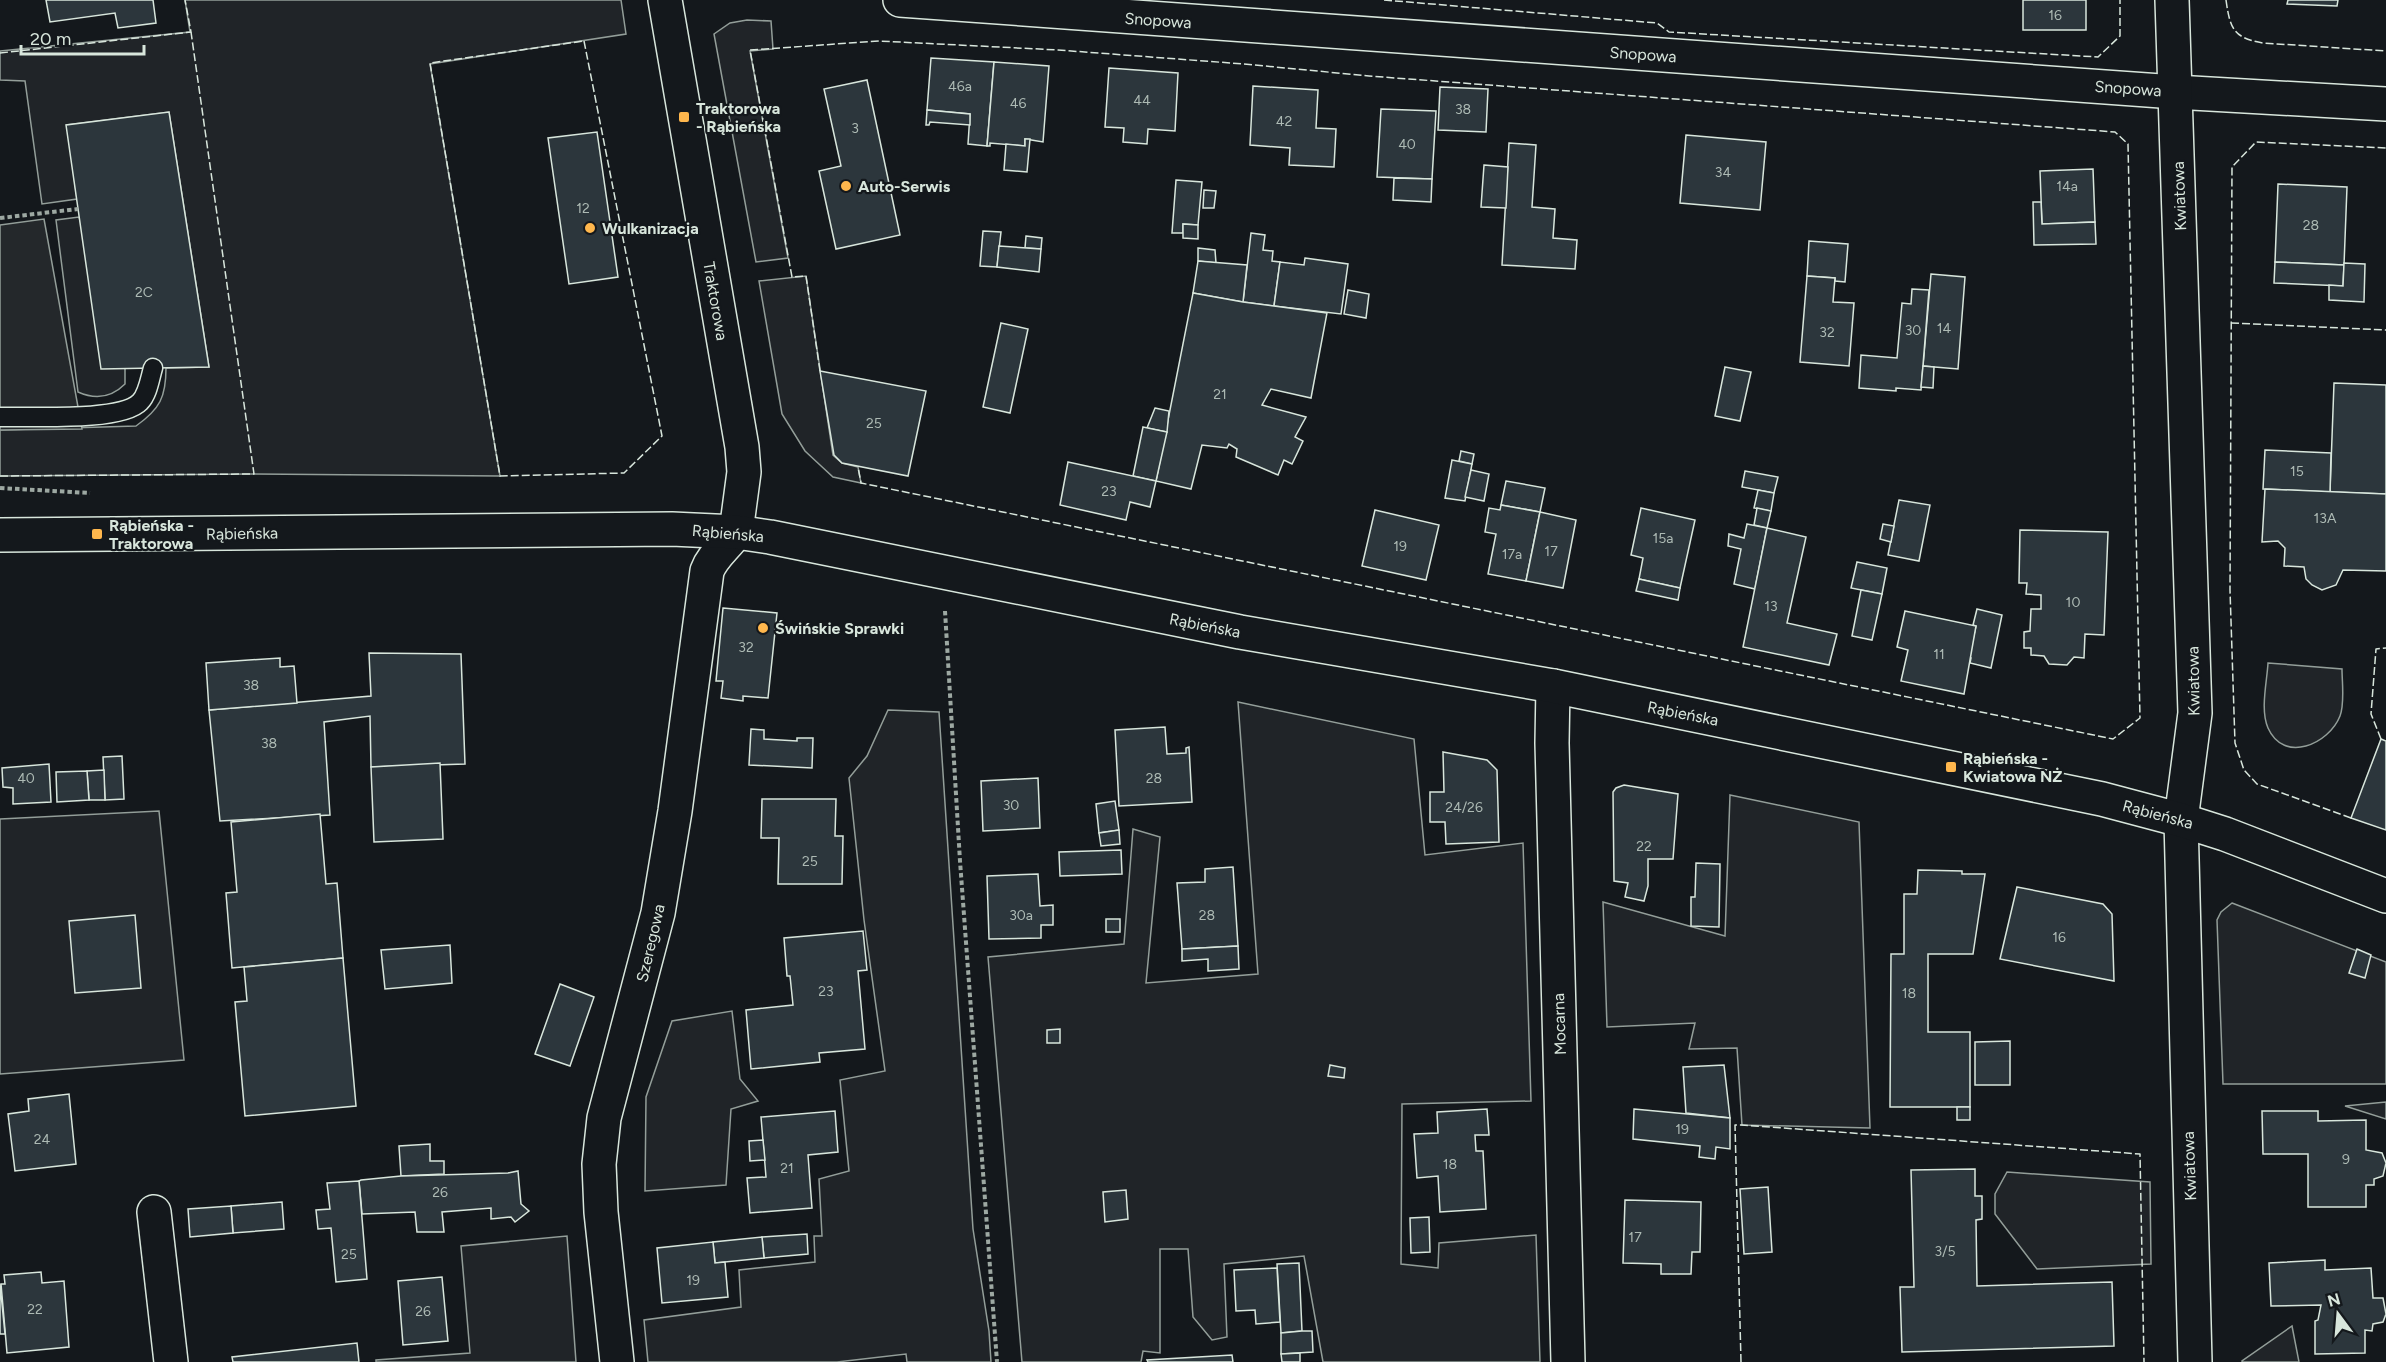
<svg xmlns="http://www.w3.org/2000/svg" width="2386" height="1362" viewBox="0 0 2386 1362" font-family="Figtree,sans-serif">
<rect width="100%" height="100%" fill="#14181c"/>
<g fill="#202428" stroke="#939e99" stroke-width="1.5">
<path d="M185 0H621L626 34 430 64 500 476 254 474 0 476V430L136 426C160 409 166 397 166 368L209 367 169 112 67 125 77 199 42 204 25 81 0 80V51L190 32Z"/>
<polygon points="747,20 771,21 773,49 750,51 788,258 756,262 714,34 730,23"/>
<path d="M79 217 125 368V384C111 398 96 400 78 392L56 220Z"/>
<polygon points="806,276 833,455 842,463 858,467 861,483 833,477 820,465 805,451 782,414 759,281"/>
<path d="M2268 663 2342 669C2342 683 2345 703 2340 716 2329 744 2284 764 2268 728 2260 710 2267 682 2268 663Z"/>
<polygon points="1238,702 1414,739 1425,855 1523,843 1531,1101 1402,1104 1401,1264 1438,1268 1439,1243 1536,1235 1540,1362 1323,1362 1304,1256 1224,1264 1227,1337 1212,1340 1193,1317 1188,1249 1160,1249 1160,1353 1143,1351 1141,1362 1022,1362 988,957 1124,944 1133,829 1160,837 1146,983 1258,974"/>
<polygon points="888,710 939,712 973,1229 989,1331 991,1362 907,1362 906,1354 837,1362 648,1362 644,1320 741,1307 739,1270 815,1262 814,1236 822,1236 819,1179 849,1171 840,1080 885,1071 864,920 849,778 867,756"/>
<polygon points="1730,795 1859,822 1870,1128 1742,1125 1737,1048 1689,1049 1695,1023 1607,1027 1603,902 1725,936"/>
<polygon points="159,811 184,1060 0,1074 0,819"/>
<polygon points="2232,903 2386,962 2386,1084 2223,1084 2217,920 2221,912"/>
<polygon points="732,1011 740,1079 758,1101 731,1109 726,1185 645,1191 646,1097 672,1021"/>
<polygon points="2386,1102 2386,1119 2345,1106"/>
<polygon points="2007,1172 2150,1182 2151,1264 2037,1269 1995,1214 1995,1194"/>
<polygon points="567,1236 576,1362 376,1362 376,1360 470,1353 461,1246"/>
<polygon points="2292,1326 2299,1362 2242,1362 2242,1361"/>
</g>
<polygon fill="#24282b" stroke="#939e99" stroke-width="1.5" points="44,219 82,429 0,430 0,225"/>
<g fill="#2c363c" stroke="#d8e6dc" stroke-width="1.5">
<polygon points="46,0 153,0 156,23 118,28 115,13 50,22"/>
<rect x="2023" y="0" width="63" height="30"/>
<polygon points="2288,0 2338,0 2337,6 2287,4"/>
<polygon points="931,58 994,62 987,146 968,144 970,114 927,110"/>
<polygon points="994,62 1049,66 1043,142 1025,139 1025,146 990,143 990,146 987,146"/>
<polygon points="1109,68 1178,73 1175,131 1148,129 1147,144 1123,142 1124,128 1105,127"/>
<polygon points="867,80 900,235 836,249 819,171 841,166 824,89"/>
<polygon points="1253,86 1318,90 1316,128 1336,129 1334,167 1289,165 1290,148 1250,145"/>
<polygon points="1440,87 1488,89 1486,132 1438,130"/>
<polygon points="1381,109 1436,111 1432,179 1377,177"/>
<polygon points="927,110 970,114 970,125 930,122 929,125 926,125"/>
<polygon points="169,112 209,367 101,369 66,125"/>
<polygon points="597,132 618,277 569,284 548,138"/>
<polygon points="1686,135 1766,142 1760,210 1680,203"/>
<polygon points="1025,139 1030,139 1027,172 1004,170 1006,144 1025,146"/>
<polygon points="1509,143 1536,145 1532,207 1555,209 1553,238 1577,240 1575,269 1502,265"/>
<polygon points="1484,165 1508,167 1506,208 1481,207"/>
<polygon points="2093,169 2095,222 2042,224 2040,171"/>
<polygon points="1394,178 1432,179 1431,202 1393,200"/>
<polygon points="1176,180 1202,182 1198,225 1183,224 1183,233 1172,233"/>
<polygon points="2278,184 2347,187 2344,265 2275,262"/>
<polygon points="1204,190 1216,191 1214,208 1203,208"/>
<polygon points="2033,202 2041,202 2042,224 2095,222 2096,244 2034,245"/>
<polygon points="1183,224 1198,225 1198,239 1183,238"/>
<polygon points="983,231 1001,232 997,267 980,266"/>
<polygon points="1251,233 1265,235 1263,250 1273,251 1272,261 1280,262 1274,306 1243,302"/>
<polygon points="1026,236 1042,238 1041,249 1025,248"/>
<polygon points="1809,241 1848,244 1845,282 1835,281 1835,278 1807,276"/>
<polygon points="999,246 1041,249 1039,272 997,267"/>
<polygon points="1198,248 1215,250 1216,263 1198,261"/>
<polygon points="1305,258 1348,264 1341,314 1274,306 1280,262 1304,265"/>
<polygon points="1198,261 1247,265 1243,302 1193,293"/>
<polygon points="2275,262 2344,265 2343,286 2274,283"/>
<polygon points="2344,263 2365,264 2364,302 2329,300 2329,285 2343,286"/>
<polygon points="1931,274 1965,277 1958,369 1923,366"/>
<polygon points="1807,276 1835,278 1833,302 1854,303 1849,366 1800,362"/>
<polygon points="1912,289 1929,290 1921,390 1896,388 1896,391 1859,388 1861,355 1897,358 1902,303 1911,304"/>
<polygon points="1348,290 1369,294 1366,318 1344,314"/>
<polygon points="1193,293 1243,302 1327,313 1311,398 1271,389 1262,405 1306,417 1295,437 1303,441 1292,464 1284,460 1278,475 1236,457 1237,449 1229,444 1227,448 1202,445 1191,489 1156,481"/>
<polygon points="1001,323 1028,329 1010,413 983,407"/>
<polygon points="1923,366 1934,367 1933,388 1921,387"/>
<polygon points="1725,367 1751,372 1740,421 1715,416"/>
<polygon points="820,371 926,391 908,476 842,463 834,455"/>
<polygon points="2334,383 2386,385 2386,494 2330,492"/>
<polygon points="1155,408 1169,411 1167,432 1147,428"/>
<polygon points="1143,427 1167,432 1156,481 1133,476"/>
<polygon points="2265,450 2331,453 2330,492 2263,489"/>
<polygon points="1461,451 1474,454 1472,464 1459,461"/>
<polygon points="1452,460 1472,464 1465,501 1445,498"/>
<polygon points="1068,462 1156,481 1150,507 1130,502 1126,520 1060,505"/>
<polygon points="1471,470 1489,474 1484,501 1465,497"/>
<polygon points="1745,471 1778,477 1774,493 1742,487"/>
<polygon points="1506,481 1545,488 1540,512 1501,505"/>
<polygon points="2265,489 2386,494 2386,571 2343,570 2336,585 2322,590 2312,585 2306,579 2304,567 2284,566 2285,548 2278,541 2262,542"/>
<polygon points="1758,490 1774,493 1771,511 1754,508"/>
<polygon points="1899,500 1930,505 1919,561 1888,555"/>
<polygon points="1501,505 1540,512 1526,581 1488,574 1496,534 1485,532 1489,508 1500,510"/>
<polygon points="1641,508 1695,520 1680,588 1639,579 1643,558 1631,555"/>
<polygon points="1757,508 1771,511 1767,528 1754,525"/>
<polygon points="1375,510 1439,525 1426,580 1362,566"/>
<polygon points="1540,512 1576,520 1563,588 1526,581"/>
<polygon points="1747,524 1767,528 1755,589 1734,584 1741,549 1728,546 1729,534 1744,538"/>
<polygon points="1883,524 1894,526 1891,542 1880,539"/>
<polygon points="1767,528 1806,537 1787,623 1837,634 1829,665 1743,647"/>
<polygon points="2020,530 2108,532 2104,635 2085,634 2084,658 2074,657 2067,665 2049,664 2044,656 2031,655 2031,648 2024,648 2024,632 2030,631 2031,609 2041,609 2041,595 2026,594 2027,583 2019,583"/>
<polygon points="1857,562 1887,568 1882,594 1851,588"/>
<polygon points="1639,579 1680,588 1678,600 1636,591"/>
<polygon points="1861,590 1882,594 1872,640 1852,636"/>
<polygon points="723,608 777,613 768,698 743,696 743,701 721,698 723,681 716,681"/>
<polygon points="1977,609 2002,615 1991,668 1970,663 1971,658 1969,657 1976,626 1973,625"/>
<polygon points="1905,611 1976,626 1964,694 1901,681 1908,650 1897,647"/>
<polygon points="369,653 461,654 465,764 371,767 370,716 324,722 330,815 220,821 209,710 371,696"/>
<polygon points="280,658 280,667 294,666 297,703 209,710 206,663"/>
<polygon points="1165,727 1167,754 1186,753 1186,748 1189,747 1192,802 1119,806 1115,730"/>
<polygon points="751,729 764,730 764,739 797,741 797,738 813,738 812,768 749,765"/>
<polygon points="2381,739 2386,741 2386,830 2351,818"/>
<polygon points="1443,752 1487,760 1497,770 1499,842 1446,844 1445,822 1430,822 1430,792 1444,792"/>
<polygon points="122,756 124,799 105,800 103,757"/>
<polygon points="440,763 443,839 374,842 371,767"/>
<polygon points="49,764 51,802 13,804 13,788 3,787 2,768"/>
<polygon points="104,770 105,800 89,800 87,771"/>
<polygon points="87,771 89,800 57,802 56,772"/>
<polygon points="1038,778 1040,828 983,831 981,781"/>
<polygon points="1624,785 1678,794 1673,859 1648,859 1648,886 1644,901 1625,897 1628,883 1614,881 1613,792 1616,788"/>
<polygon points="762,799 836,799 835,836 843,836 842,884 778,884 779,838 761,838"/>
<polygon points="1115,801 1119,830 1099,833 1096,804"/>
<polygon points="320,814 326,884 337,883 343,958 232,968 226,893 237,892 231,822"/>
<polygon points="1119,830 1120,844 1101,846 1099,833"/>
<polygon points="1121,850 1122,874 1060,876 1059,852"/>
<polygon points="1696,863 1720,864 1719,927 1691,926 1691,897 1695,897"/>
<polygon points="1233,867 1238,946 1182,949 1177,883 1205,882 1205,869"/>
<polygon points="1918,870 1962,871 1962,874 1985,874 1973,954 1928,954 1928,1032 1970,1032 1970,1107 1890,1107 1891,954 1904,954 1904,894 1917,894"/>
<polygon points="1038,874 1040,906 1053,905 1053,925 1041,925 1041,938 989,939 987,876"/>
<polygon points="2017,887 2103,904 2112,914 2114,981 2000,959"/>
<polygon points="135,915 141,988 75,993 69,921"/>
<rect x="1106" y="919" width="14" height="13"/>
<polygon points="863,931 867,970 858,971 865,1049 819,1053 820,1062 751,1069 746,1010 793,1005 790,976 787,976 784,938"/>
<polygon points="450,945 452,983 385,989 381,950"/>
<polygon points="1238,946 1239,969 1208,971 1208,959 1182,961 1182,949"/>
<polygon points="2357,949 2371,955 2365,978 2349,973"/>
<polygon points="343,958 356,1106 245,1116 235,1002 247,1001 244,967"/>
<polygon points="560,984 594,997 570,1066 535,1054"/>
<polygon points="1060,1029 1060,1043 1047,1043 1047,1030"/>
<polygon points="2010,1041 2010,1085 1975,1085 1975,1042"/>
<polygon points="1330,1065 1345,1068 1344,1078 1328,1076"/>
<polygon points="1724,1065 1730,1118 1686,1113 1683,1067"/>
<polygon points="69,1094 76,1164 15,1171 8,1114 29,1111 28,1099"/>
<rect x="1957" y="1107" width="13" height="13"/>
<polygon points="1487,1109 1489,1135 1475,1135 1476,1151 1483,1151 1486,1209 1440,1212 1438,1176 1417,1178 1414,1134 1438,1133 1437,1112"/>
<polygon points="1634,1109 1730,1118 1730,1149 1716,1147 1715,1159 1699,1157 1700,1146 1633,1139"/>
<polygon points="835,1111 838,1152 808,1155 812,1208 750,1213 747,1178 766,1177 761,1117"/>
<polygon points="2262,1111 2318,1111 2318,1121 2366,1120 2366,1150 2382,1153 2386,1163 2383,1176 2374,1179 2374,1185 2366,1185 2366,1207 2308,1207 2308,1154 2263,1154"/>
<polygon points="763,1140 765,1160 750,1161 749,1141"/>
<polygon points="430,1144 430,1161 444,1161 444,1174 401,1176 399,1146"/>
<polygon points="1975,1169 1975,1196 1982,1196 1982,1219 1976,1220 1977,1286 2112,1282 2114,1346 1902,1352 1900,1287 1914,1287 1911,1170"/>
<polygon points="518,1171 521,1204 529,1211 515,1222 511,1217 491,1219 491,1208 442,1212 444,1232 417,1232 415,1212 362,1214 359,1181 361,1180 401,1176 508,1173"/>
<polygon points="359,1181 367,1279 336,1282 331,1228 318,1229 316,1210 330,1209 327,1183"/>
<polygon points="1768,1187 1772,1252 1744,1254 1740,1189"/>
<polygon points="1126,1190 1128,1219 1105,1222 1103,1192"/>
<polygon points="1625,1200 1701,1202 1700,1252 1692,1252 1691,1274 1661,1274 1661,1264 1623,1263"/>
<polygon points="282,1202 284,1229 233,1233 231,1206"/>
<polygon points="231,1206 233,1233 190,1237 188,1209"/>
<polygon points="1429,1217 1430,1252 1411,1253 1410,1218"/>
<polygon points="807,1234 808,1254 764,1258 762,1237"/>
<polygon points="762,1237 764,1258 715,1263 713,1242"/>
<polygon points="713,1242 715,1263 725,1262 728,1297 662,1303 657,1248"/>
<polygon points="2325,1260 2325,1270 2371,1268 2373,1298 2383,1298 2386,1314 2383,1322 2373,1324 2372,1331 2365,1330 2365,1353 2315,1354 2315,1321 2318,1320 2321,1305 2271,1306 2269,1263"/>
<polygon points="1299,1263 1302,1331 1281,1333 1277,1264"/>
<polygon points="1277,1268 1280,1322 1256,1324 1255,1310 1236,1311 1234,1270"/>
<polygon points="41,1272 42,1283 64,1281 69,1347 7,1353 1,1284 5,1284 4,1275"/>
<polygon points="442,1277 448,1341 403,1345 398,1281"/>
<polygon points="0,1284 5,1334 0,1334"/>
<polygon points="1302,1331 1312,1331 1313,1352 1281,1354 1281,1333"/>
<polygon points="357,1343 359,1362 233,1362 232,1357"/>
<polygon points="1300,1353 1300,1362 1282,1362 1281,1354"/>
<polygon points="1232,1355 1233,1362 1148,1362 1147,1360"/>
</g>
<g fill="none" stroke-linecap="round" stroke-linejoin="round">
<g stroke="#d8e6dc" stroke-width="21">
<path id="lane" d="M0 417C30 416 121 422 140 402 148 394 150 378 153 368"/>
</g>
<g stroke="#d8e6dc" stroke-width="36">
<g id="street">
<polyline points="900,0 2175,92 2386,104"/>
<polyline points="2172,0 2195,713 2181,820 2195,1362"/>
<polyline points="1553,686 1552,743 1568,1362"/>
<polyline points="154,1212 171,1362"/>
<path d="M617 1362 601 1212 599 1164 604 1118 658 913 675 811 707 571C713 555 727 546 736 532"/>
</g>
</g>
<g stroke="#d8e6dc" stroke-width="36">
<g id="secondary">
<polyline points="665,0 742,447 744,472 736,532"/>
<polyline points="0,535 672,529 736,532 770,537 1240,632 1553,686 2102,799 2181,820 2225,834 2386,896"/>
</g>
</g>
<g stroke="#9da8a2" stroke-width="4" stroke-dasharray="4.5 3" stroke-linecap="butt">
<polyline points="0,218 78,209"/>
<polyline points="0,488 90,493"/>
<polyline points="945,611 960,861 997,1362"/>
</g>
<use href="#lane" stroke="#14181c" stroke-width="18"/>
<use href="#street" stroke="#14181c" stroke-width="33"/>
<use href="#secondary" stroke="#14181c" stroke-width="33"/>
<g stroke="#d8e6dc" stroke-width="1.5" stroke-dasharray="8 3" stroke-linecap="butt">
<polyline points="1384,0 1657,23 1669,32 2098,57 2120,36 2120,0"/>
<path d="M2226 0C2230 28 2233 38 2263 43L2386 51"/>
<polygon points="584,41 662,436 624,473 500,476 430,63"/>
<polyline points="0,53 191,32 185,0"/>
<polyline points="2231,323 2386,330"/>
<polyline points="820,371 806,276 792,277 750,50 879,41 1058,50 1244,64 1369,76 2115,132 2128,144 2140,718 2113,739 861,483 858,467"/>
<polyline points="0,476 254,474 191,32"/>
<polyline points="2381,739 2371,714 2376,649 2386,648"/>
<polyline points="2351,818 2257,784 2244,770 2235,743 2230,590 2232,167 2256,142 2386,148"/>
<polyline points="1741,1362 1735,1125 1742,1125 2140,1154 2144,1362"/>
</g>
</g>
<g fill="#ffb74d" stroke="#14181c" stroke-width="2">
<rect x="678" y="111" width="12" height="12" rx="3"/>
<circle cx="846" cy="186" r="6"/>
<circle cx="590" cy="228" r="6"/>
<rect x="91" y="528" width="12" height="12" rx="3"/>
<circle cx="763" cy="628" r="6"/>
<rect x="1945" y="761" width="12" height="12" rx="3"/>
</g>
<g text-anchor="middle" stroke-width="4.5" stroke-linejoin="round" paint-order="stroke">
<g font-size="14" fill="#adbab4">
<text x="2055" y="20">16</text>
<text x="960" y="91">46a</text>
<text x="1142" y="105">44</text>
<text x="1018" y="108">46</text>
<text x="1463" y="114">38</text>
<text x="1284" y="126">42</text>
<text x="855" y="133">3</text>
<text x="1407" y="149">40</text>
<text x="1723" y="177">34</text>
<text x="2067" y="191">14a</text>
<text x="583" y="213">12</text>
<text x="2311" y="230">28</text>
<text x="144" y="297">2C</text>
<text x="1944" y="333">14</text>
<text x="1913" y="335">30</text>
<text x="1827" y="337">32</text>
<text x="1220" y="399">21</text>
<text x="874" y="428">25</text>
<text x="2297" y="476">15</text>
<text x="1109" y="496">23</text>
<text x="2325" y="523">13A</text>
<text x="1663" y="543">15a</text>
<text x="1400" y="551">19</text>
<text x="1551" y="556">17</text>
<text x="1512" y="559">17a</text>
<text x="2073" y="607">10</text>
<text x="1771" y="611">13</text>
<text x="746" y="652">32</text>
<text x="1939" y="659">11</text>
<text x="251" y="690">38</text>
<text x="269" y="748">38</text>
<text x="26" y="783">40</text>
<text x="1154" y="783">28</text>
<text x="1011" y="810">30</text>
<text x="1464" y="812">24/26</text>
<text x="1644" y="851">22</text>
<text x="810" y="866">25</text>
<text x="1021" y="920">30a</text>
<text x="1207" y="920">28</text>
<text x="2059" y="942">16</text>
<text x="826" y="996">23</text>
<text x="1909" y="998">18</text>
<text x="1682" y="1134">19</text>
<text x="42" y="1144">24</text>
<text x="2346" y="1164">9</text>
<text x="1450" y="1169">18</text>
<text x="787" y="1173">21</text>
<text x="440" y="1197">26</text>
<text x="1635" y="1242">17</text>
<text x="1945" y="1256">3/5</text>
<text x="349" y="1259">25</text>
<text x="693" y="1285">19</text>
<text x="35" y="1314">22</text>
<text x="423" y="1316">26</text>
</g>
<g font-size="16" fill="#d8e6dc" stroke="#14181c">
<text transform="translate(1158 20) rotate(4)" y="6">Snopowa</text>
<text transform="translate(1643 54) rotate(4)" y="6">Snopowa</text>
<text transform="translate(2128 88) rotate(4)" y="6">Snopowa</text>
<text transform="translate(2179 196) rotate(-92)" y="6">Kwiatowa</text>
<text transform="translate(716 301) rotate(80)" y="6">Traktorowa</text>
<text transform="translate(242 533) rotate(-1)" y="6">Rąbieńska</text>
<text transform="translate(728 533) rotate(5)" y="6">Rąbieńska</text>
<text transform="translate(1205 625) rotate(11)" y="6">Rąbieńska</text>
<text transform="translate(2193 681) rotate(-91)" y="6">Kwiatowa</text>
<text transform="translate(1683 713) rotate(11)" y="6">Rąbieńska</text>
<text transform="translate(2158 814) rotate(15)" y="6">Rąbieńska</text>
<text transform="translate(650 943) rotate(-77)" y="6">Szeregowa</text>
<text transform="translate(1559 1024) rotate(-92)" y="6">Mocarna</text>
<text transform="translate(2189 1166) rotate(-92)" y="6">Kwiatowa</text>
</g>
<g font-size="16" font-weight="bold" fill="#d8e6dc" stroke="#14181c" text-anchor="start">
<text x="696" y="114">Traktorowa<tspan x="696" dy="18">- Rąbieńska</tspan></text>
<text x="858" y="192">Auto-Serwis</text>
<text x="602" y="234">Wulkanizacja</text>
<text x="109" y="531">Rąbieńska -<tspan x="109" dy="18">Traktorowa</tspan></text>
<text x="775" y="634">Świńskie Sprawki</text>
<text x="1963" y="764">Rąbieńska -<tspan x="1963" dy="18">Kwiatowa NŻ</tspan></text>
</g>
</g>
<g transform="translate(2338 1314) rotate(344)" stroke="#14181c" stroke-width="4.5" paint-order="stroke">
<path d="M0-4.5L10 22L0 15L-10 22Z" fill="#d8e6dc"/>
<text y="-9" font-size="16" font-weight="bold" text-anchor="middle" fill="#d8e6dc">N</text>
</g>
<path d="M21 45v9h123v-9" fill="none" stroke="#d8e6dc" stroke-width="3"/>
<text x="30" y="45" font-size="18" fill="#d8e6dc" stroke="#14181c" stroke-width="4.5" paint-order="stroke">20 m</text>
</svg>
